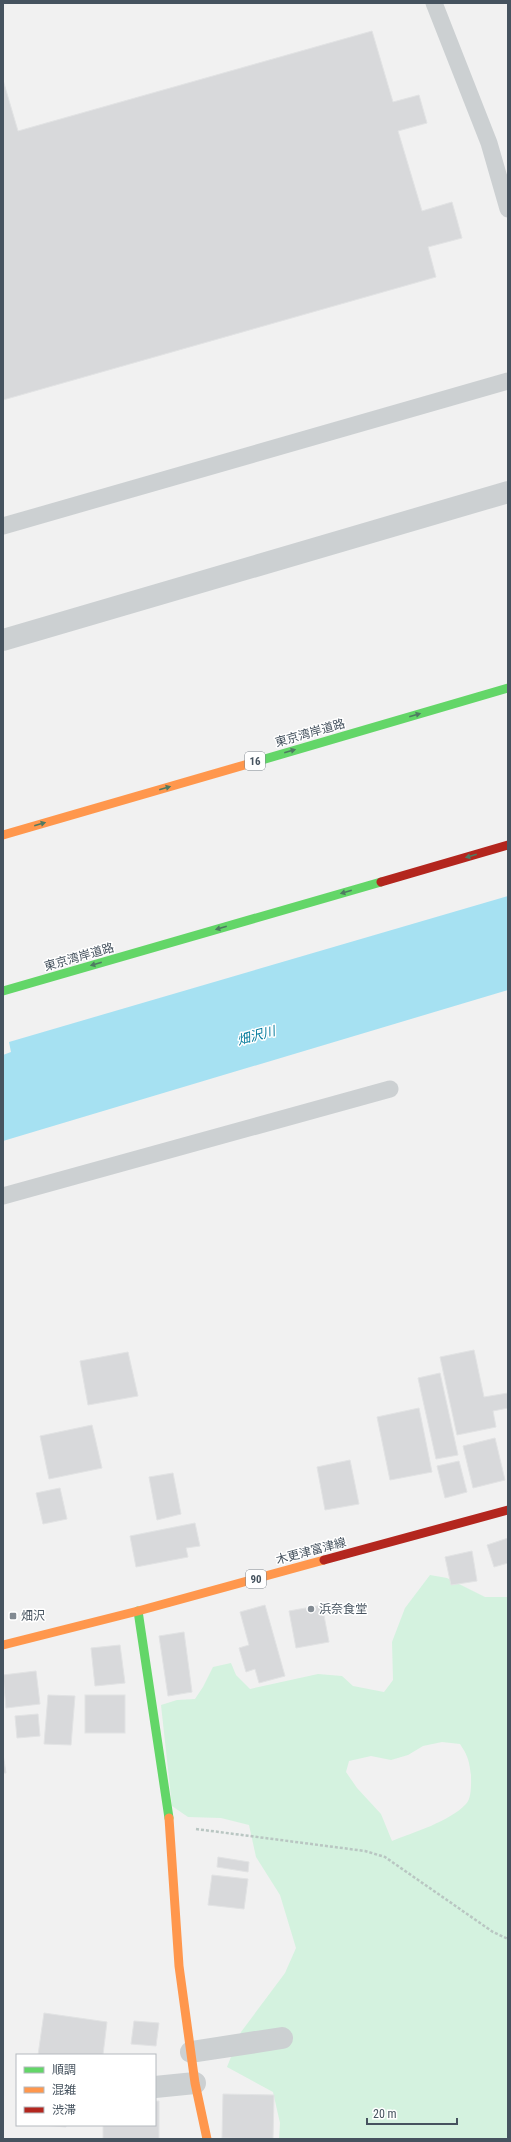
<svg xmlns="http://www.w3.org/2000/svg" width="511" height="2142" viewBox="0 0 511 2142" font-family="'Roboto Condensed','Noto Sans JP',sans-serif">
<rect width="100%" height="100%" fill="#f1f1f1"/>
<path fill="#d4f2df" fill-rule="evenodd" d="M430 1575 447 1578 485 1597H508V2139H279L280 2123 273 2092 227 2067 241 2032 285 1973 296 1948 280 1895 256 1857 249 1825 221 1818 188 1817 172 1806 161 1705 177 1700 195 1699 203 1687 213 1667 231 1663 236 1675 250 1689 318 1674 342 1676 353 1686 384 1692 393 1680 392 1642 405 1608ZM442 1742 460 1744C468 1756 469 1760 471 1775 471 1783 472 1798 466 1804 449 1822 414 1832 392 1841L381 1814 357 1788 346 1772 349 1761 371 1756 391 1760 408 1755 423 1746Z"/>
<polygon fill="#a6e1f2" points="508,896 508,990 3,1141 3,1055 11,1052 9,1042"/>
<g fill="#d8d9db" stroke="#e2e3e4">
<polygon points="372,31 393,102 419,95 427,123 398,131 422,211 452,202 462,238 428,247 436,277 3,400 3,80 18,131"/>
<polygon points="474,1350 484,1397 508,1393 508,1408 493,1411 496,1427 457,1435 440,1357"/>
<polygon points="128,1352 138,1396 88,1405 80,1361"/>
<polygon points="440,1373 458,1455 436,1459 418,1378"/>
<polygon points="419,1408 432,1472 390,1480 377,1417"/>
<polygon points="92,1425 102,1468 49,1479 40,1436"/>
<polygon points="495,1438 505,1480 473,1488 463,1446"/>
<polygon points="350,1460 359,1504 325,1510 317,1467"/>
<polygon points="459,1461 467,1492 445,1498 437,1466"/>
<polygon points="173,1473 181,1514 157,1520 149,1477"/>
<polygon points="60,1488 67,1519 43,1524 36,1493"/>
<polygon points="195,1523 200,1546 186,1548 188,1557 136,1567 130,1536"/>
<polygon points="508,1538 508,1563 494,1567 487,1545"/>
<polygon points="472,1551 477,1581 451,1585 445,1557"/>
<polygon points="265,1605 285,1676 259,1683 255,1669 246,1672 239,1648 249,1645 240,1612"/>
<polygon points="322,1605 329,1642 296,1648 289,1611"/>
<polygon points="184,1632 192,1692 168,1696 159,1636"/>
<polygon points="120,1645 125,1683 95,1686 91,1648"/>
<polygon points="36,1671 40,1704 6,1708 3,1675"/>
<polygon points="48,1695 75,1696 71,1745 44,1744"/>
<rect x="85" y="1695" width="40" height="38"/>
<polygon points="38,1714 40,1736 17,1738 15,1716"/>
<polygon points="3,1754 6,1773 3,1773"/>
<polygon points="218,1857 249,1862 248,1872 217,1867"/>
<polygon points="212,1875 248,1879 244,1909 208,1905"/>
<polygon points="44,2013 107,2022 103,2055 38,2055"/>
<polygon points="134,2021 159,2023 156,2046 131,2044"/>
<polygon points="223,2094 274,2095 273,2139 222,2138"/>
<polygon points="155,2101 159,2101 159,2139 103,2139 103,2125 155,2125"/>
<polygon points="42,2125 66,2125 66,2127"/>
</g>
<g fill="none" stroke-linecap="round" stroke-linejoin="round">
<polyline stroke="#b9c6c2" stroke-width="2.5" stroke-dasharray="3 2" stroke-linecap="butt" points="196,1829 365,1851 385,1857 493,1932 508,1939"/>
<g stroke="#ccd0d2" stroke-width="17">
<polyline points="434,3 489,143 508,209"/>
<polyline points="3,526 508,381"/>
<polyline points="3,1196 390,1089"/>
</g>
<g stroke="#ccd0d2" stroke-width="22">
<polyline points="3,640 508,492"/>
<polyline points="191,2052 282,2038"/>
<polyline points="155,2087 195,2083"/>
</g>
<g stroke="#63d668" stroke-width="9">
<polyline points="248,764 508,688"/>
<polyline points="3,991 381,882"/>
<polyline points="138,1611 169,1818"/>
</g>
<g stroke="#ff974d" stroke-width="9">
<polyline points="3,835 248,764"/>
<polyline points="3,1645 138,1611 324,1560"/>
<polyline points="169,1818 179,1966 195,2083 207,2139"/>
</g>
<g stroke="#b3261e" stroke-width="9">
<polyline points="381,882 508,845"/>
<polyline points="324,1560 508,1510"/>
</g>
</g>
<defs><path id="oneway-solid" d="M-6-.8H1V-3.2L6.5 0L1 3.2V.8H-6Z"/></defs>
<g fill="#4f7a62">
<use href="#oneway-solid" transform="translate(415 715) rotate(-16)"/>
<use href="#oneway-solid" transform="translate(290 751) rotate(-16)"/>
<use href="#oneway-solid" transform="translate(165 788) rotate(-16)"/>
<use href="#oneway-solid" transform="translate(40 824) rotate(-16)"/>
<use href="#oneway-solid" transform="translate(471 856) rotate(164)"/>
<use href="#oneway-solid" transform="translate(346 892) rotate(164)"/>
<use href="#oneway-solid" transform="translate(221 928) rotate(164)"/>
<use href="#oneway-solid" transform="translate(96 964) rotate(164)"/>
</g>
<g fill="#828a92" stroke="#fff" stroke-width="1.5">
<circle cx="311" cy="1609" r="4"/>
<rect x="9" y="1612" width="8" height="8" rx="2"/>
</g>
<g text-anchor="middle" stroke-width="3" stroke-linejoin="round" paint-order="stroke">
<g fill="#fff" stroke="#7e878f" stroke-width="1">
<rect x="245" y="752" width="20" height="18" rx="3"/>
<rect x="246" y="1570" width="20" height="18" rx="3"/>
</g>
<g font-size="11" font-weight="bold" fill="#46535f">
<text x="255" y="765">16</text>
<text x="256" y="1583">90</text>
</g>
<g font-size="12" fill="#46535f" stroke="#fff">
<text transform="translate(310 733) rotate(-16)" y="4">東京湾岸道路</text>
<text transform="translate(79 957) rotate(-16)" y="4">東京湾岸道路</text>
<text transform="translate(311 1551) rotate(-15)" y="4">木更津富津線</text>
</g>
<g font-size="12" fill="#46535f" stroke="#fff" text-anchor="start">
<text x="319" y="1613">浜奈食堂</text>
<text x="21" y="1620">畑沢</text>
</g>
<g font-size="13" font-style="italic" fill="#057b9c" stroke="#fff">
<text transform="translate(256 1035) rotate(-15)" y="5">畑沢川</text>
</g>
</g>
<rect width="511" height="2142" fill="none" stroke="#46535f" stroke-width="8"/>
<rect x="16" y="2054" width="140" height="72" fill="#ffffff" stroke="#b5babf"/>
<rect x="24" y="2067" width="20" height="6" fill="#63d668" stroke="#b5babf"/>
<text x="52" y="2074" font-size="12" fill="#46535f">順調</text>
<rect x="24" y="2087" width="20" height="6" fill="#ff974d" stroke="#b5babf"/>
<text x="52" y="2094" font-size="12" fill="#46535f">混雑</text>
<rect x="24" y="2107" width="20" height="6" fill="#b3261e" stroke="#b5babf"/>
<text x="52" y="2114" font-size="12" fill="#46535f">渋滞</text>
<path d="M367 2118v6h90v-6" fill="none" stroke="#46535f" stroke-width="2"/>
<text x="373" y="2118" font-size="12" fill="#46535f" stroke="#ffffff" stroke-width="3" paint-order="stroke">20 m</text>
</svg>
